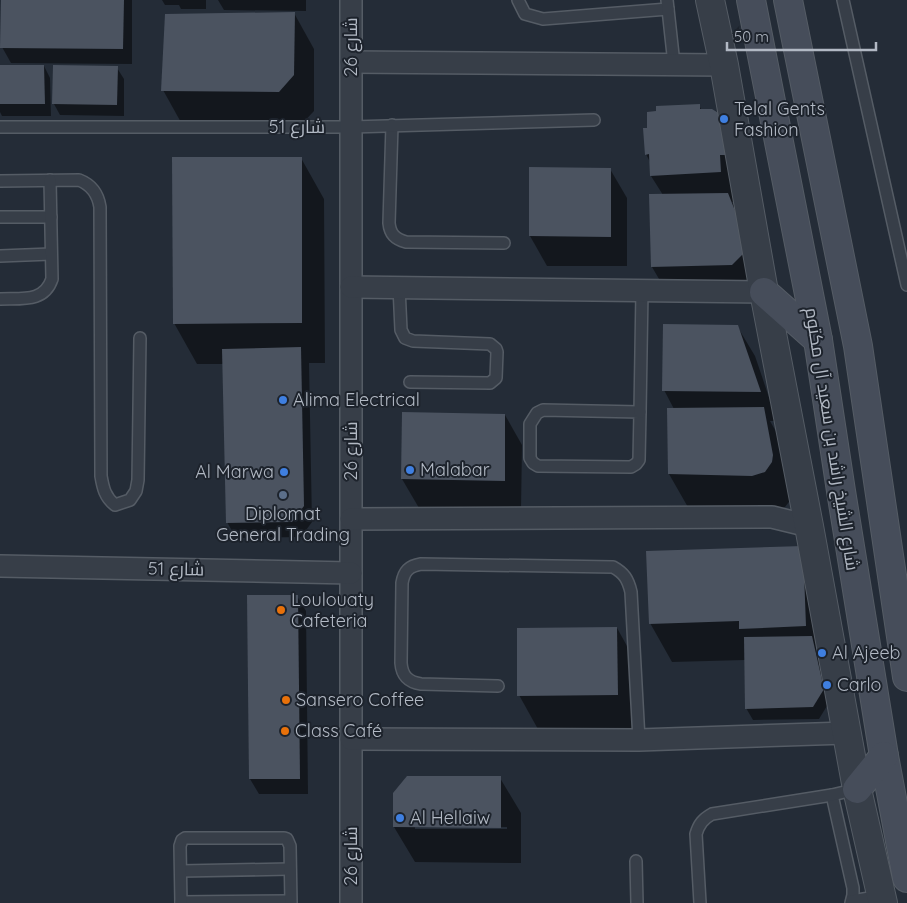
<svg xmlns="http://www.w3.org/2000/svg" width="907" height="903" viewBox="0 0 907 903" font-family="Quicksand,Cairo,sans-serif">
<rect width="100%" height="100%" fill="#242c37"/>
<g fill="#0007" fill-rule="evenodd">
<polygon points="2,0 132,0 132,64 11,63 2,47"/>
<polygon points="162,0 206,0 206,9 181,9 179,5 165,5"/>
<polygon points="218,0 306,0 306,11 224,10"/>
<polygon points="294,13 314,49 314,111 299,127 183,126 163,90"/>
<polygon points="0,66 44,66 50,78 51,116 2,116 0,112"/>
<polygon points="117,68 124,79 124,116 60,115 54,104"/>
<path d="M699 105 702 111 712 110 719 115 736 145 737 155 741 163 743 184 737 185V202H732L745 224 764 272V279L749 295 669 296 652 267 650 196 663 195 651 176 650 162 646 154 644 129H648V113L657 112V107ZM719 117 721 122V128L719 123Z"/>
<polygon points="301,158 324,199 325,363 309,363 312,522 301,537 236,538 227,522 224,364 197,364 174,323"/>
<polygon points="530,168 610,169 627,198 627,266 547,266 530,236"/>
<polygon points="737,326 755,356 777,421 770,421 783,444 792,498 785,507 772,512 689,509 669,474 674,409 664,390"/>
<polygon points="505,415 522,445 521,510 419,508 402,479"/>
<polygon points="803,547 830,701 819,719 753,720 746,708 745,660 672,662 650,623"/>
<polygon points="297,596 306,611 308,794 259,794 250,779"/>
<polygon points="617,628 637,664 638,730 539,731 519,695"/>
<path d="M500 778 521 813V863L415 862 394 827ZM415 826 507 827V829H415Z"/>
</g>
<g fill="#4b5360">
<polygon points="1,0 124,0 123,49 0,48"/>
<polygon points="295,12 294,75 279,92 161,91 165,14"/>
<polygon points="0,65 44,65 45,104 0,104"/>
<polygon points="53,65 118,66 117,105 52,104"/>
<polygon points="700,104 700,109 712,109 720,114 721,132 725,132 726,155 720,155 721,172 650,176 649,154 645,155 643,128 647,128 647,112 656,111 656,106"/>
<polygon points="172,157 302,157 302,323 173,324"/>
<polygon points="529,167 611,168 611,237 529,236"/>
<polygon points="728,193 747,241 748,249 732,265 651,267 649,194"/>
<polygon points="663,324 738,325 761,392 662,391"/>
<polygon points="301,347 304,506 292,522 226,523 222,349"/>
<polygon points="764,407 773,455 772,462 765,472 752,476 668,474 667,408"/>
<polygon points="402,412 505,414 505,481 401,479"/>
<polygon points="803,546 806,626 739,629 739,621 649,624 646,551"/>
<polygon points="247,595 298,595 300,779 249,779"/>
<polygon points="617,627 618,695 517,696 517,628"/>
<polygon points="812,636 824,689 813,707 745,709 744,637"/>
<polygon points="407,776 501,776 501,828 393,827 393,793"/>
</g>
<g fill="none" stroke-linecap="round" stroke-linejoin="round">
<g stroke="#555c65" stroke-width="14">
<g id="service">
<polyline points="518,0 525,14 543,19 668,9"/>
<polyline points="667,0 674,64"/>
<polyline points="843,0 907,285"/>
<path d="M392 125 389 223C390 234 395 239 406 242L504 243"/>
<polyline points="0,127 351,127 594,120"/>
<path d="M0 181 79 180C92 185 98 194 100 207L101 476C103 488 105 497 115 505L130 500 136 491 138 480 140 338"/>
<polyline points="0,217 51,217"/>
<polyline points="0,256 51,254"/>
<polyline points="399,287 401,330 405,338 413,341 490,344 496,349 497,352 496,378 490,383 410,382"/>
<path d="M0 299C21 298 44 303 52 279L50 180"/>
<polygon points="543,410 640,412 639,460 636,464 631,467 538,466 533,463 530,458 530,424 537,413"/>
<polyline points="640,412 642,291"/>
<path d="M498 686 421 684C408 682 402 676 401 663L402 583C404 571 409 566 421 564L613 567C624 573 628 579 631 592L639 740"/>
<polyline points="832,795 853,888 853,895 851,903"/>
<polyline points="636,861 637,903"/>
<polyline points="181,871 290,869"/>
<polyline points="852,901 881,896"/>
<polyline points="181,902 290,901"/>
<polyline points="181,903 180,846 182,840 185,838 284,838 287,839 290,846 291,903"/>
<path d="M700 903 696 834C699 824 703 819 712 814L832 795 857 789"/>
</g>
</g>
<g stroke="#555c65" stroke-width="24">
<g id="minor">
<polyline points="351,0 351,903"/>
<polyline points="351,62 724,65"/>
<polyline points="351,287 764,292"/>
<polyline points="351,519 772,517 809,526"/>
<polyline points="0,566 351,573"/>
<polyline points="351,739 639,740 846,733"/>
</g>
</g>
<g stroke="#555c65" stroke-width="30">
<polyline id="tertiary" points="710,0 724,65 764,292 809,526 857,789 883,903"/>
</g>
<g stroke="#555c65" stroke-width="30">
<g id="secondary">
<polyline points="751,0 818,340 841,491 884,756 907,878"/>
<polyline points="788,0 858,346 907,677"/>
<polyline points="764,292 818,340"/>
<polyline points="857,789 884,756"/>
</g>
</g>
<use href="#service" stroke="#373e48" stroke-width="11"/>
<use href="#minor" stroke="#373e48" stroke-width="21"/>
<use href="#tertiary" stroke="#373e48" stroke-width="28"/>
<use href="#secondary" stroke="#464d5a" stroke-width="28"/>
</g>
<g fill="#3f7fe0" stroke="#1d232c" stroke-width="2">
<circle cx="724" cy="119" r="5"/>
<circle cx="283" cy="400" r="5"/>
<circle cx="410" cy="470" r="5"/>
<circle cx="284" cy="472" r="5"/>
<circle cx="822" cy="653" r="5"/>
<circle cx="827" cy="685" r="5"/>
<circle cx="400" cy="818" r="5"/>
</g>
<circle fill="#5c6f8a" stroke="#1d232c" stroke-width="2" cx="283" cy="495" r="5"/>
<g fill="#e8710a" stroke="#1d232c" stroke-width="2">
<circle cx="281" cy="610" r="5"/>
<circle cx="286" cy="700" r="5"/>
<circle cx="285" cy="731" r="5"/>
</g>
<g text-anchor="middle" stroke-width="4" stroke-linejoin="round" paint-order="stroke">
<g font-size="18" fill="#b2b9c4" stroke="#1d232c">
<text transform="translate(351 47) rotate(-90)" y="6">شارع 26</text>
<text x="297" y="133">شارع 51</text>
<text transform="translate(832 439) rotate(81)" y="6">شارع الشيخ راشد بن سعيد آل مكتوم</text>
<text transform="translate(351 451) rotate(-90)" y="6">شارع 26</text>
<text transform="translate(176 569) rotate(1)" y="6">شارع 51</text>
<text transform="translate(351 856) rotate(-90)" y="6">شارع 26</text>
</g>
<g font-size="18" fill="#b2b9c4" stroke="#1d232c" text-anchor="start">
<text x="734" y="115">Telal Gents<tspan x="734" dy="21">Fashion</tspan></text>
<text x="293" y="406">Alima Electrical</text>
<text x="420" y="476">Malabar</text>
<text x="274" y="478" text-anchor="end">Al Marwa</text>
<text x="283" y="520" text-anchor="middle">Diplomat<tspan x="283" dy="21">General Trading</tspan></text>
<text x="291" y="606">Loulouaty<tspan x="291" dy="21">Cafeteria</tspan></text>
<text x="832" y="659">Al Ajeeb</text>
<text x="837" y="691">Carlo</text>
<text x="296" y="706">Sansero Coffee</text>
<text x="295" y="737">Class Café</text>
<text x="410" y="824">Al Hellaiw</text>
</g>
</g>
<path d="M727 42v8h149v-8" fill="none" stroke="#b2b9c4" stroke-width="2.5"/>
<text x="734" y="42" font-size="15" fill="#b2b9c4" stroke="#1d232c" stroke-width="4" paint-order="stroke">50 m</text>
</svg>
